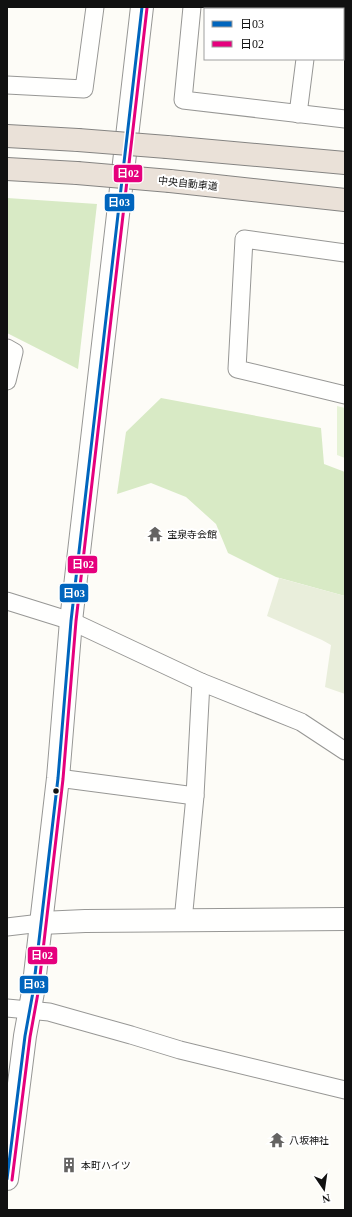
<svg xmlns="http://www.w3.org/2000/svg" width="352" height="1217" viewBox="0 0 352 1217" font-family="'Times New Roman','Noto Sans JP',serif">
<rect width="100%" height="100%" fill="#fdfcf7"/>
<polygon fill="#e7f3d7" points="337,406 345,408 345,458 337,455"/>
<g fill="#d8eac5">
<polygon points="7,198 97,204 78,369 7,333"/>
<polygon points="161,398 321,428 324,464 345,472 345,596 276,577 228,553 216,524 186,497 151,483 117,494 126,432"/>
</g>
<polygon fill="#e9eedb" points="279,578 345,596 345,694 325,687 331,645 322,640 267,616"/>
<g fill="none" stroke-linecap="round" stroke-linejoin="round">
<g stroke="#979795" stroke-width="19">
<g id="minor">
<polyline points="192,7 183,100 345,119"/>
<polyline points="310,9 310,7"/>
<polyline points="7,85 84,89 95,7"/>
<polyline points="298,114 305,59"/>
<polyline points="345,253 244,239 237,369 345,395"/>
<polyline points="7,348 14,352 7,381"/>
<polyline points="7,601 71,621 201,682 301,722 345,751"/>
<polyline points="58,778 195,796"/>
<polyline points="183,921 195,796 201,682"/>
<polyline points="7,927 41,923"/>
<polyline points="7,1008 49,1012 131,1035 180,1050 345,1090"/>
</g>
</g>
<g stroke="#979795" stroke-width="24">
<g id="tertiary">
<polyline points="41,923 85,921 345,919"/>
<polyline points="7,1179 25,1036 33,992 58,778 71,621 142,7"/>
</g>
</g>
<g stroke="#858482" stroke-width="24">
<g id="motorway">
<polyline points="7,136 78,140"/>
<polyline points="167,147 345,163"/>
<polyline points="7,169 77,173"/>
<polyline points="170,181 345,200"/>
</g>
</g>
<use href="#minor" stroke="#fffffe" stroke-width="17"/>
<use href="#tertiary" stroke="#fffffe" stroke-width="22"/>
<use href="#motorway" stroke="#eae1d8" stroke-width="22"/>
<g stroke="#858482" stroke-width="24" stroke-linecap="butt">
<g id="motorway-bridge">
<polyline points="78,140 167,147"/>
<polyline points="77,173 170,181"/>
</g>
</g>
<use href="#motorway-bridge" stroke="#eae1d8" stroke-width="22"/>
<g stroke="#fff" stroke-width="6">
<polyline id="bus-1" points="7,1179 25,1036 33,992 58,778 71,621 142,7"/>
</g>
<g stroke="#fff" stroke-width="6">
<polyline id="bus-2" points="12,1180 30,1037 38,993 63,779 76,621 147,8"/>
</g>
<use href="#bus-1" stroke="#0065bd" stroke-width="3"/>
<use href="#bus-2" stroke="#e5007d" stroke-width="3"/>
</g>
<defs>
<g id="temple-bare" transform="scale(1.2)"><path d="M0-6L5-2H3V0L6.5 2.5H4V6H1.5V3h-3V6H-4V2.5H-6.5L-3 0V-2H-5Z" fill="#646362" stroke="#fff" stroke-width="2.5" paint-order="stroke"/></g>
<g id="building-bare" transform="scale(1.2)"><path d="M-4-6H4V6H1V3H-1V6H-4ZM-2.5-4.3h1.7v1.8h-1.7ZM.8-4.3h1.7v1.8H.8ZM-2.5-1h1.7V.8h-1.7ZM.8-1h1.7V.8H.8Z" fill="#646362" stroke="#fff" stroke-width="2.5" paint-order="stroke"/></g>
</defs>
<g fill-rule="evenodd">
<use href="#temple-bare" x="155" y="534"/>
<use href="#temple-bare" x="277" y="1140"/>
<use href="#building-bare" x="69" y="1165"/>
</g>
<circle fill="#111" stroke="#fff" stroke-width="1.5" cx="56" cy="791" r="3.5"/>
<g text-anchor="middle" stroke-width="4" stroke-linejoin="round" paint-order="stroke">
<g font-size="10" fill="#111" stroke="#fff">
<text transform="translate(188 183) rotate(6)" y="4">中央自動車道</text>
</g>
<g font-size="10" fill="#111" stroke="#fff" text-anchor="start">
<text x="167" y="538">宝泉寺会館</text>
<text x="289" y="1144">八坂神社</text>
<text x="81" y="1169">本町ハイツ</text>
</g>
</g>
<g stroke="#fff" stroke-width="1.5">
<rect x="113" y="164" width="30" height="19" rx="4" fill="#e5007d"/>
<rect x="104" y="193" width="31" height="19" rx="4" fill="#0065bd"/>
<rect x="67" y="555" width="31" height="19" rx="4" fill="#e5007d"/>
<rect x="59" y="583" width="30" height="20" rx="4" fill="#0065bd"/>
<rect x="27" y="946" width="31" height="19" rx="4" fill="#e5007d"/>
<rect x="19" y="975" width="30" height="19" rx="4" fill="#0065bd"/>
</g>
<g font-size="11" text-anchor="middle" font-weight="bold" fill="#fff">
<text x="128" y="177">日02</text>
<text x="119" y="206">日03</text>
<text x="83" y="568">日02</text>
<text x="74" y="597">日03</text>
<text x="42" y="959">日02</text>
<text x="34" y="988">日03</text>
</g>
<rect width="352" height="1217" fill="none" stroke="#111111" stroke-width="16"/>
<rect x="204" y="8" width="140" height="52" fill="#ffffff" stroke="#a0a0a0"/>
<rect x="212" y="21" width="20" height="6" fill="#0065bd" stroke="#a0a0a0"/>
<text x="240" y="28" font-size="12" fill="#111111">日03</text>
<rect x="212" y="41" width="20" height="6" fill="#e5007d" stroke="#a0a0a0"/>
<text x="240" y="48" font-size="12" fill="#111111">日02</text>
<g transform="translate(324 1189) rotate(167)" stroke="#ffffff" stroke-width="3" paint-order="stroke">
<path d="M0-3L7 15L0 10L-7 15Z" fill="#111111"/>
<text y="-6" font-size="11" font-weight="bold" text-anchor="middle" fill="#111111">N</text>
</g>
</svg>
